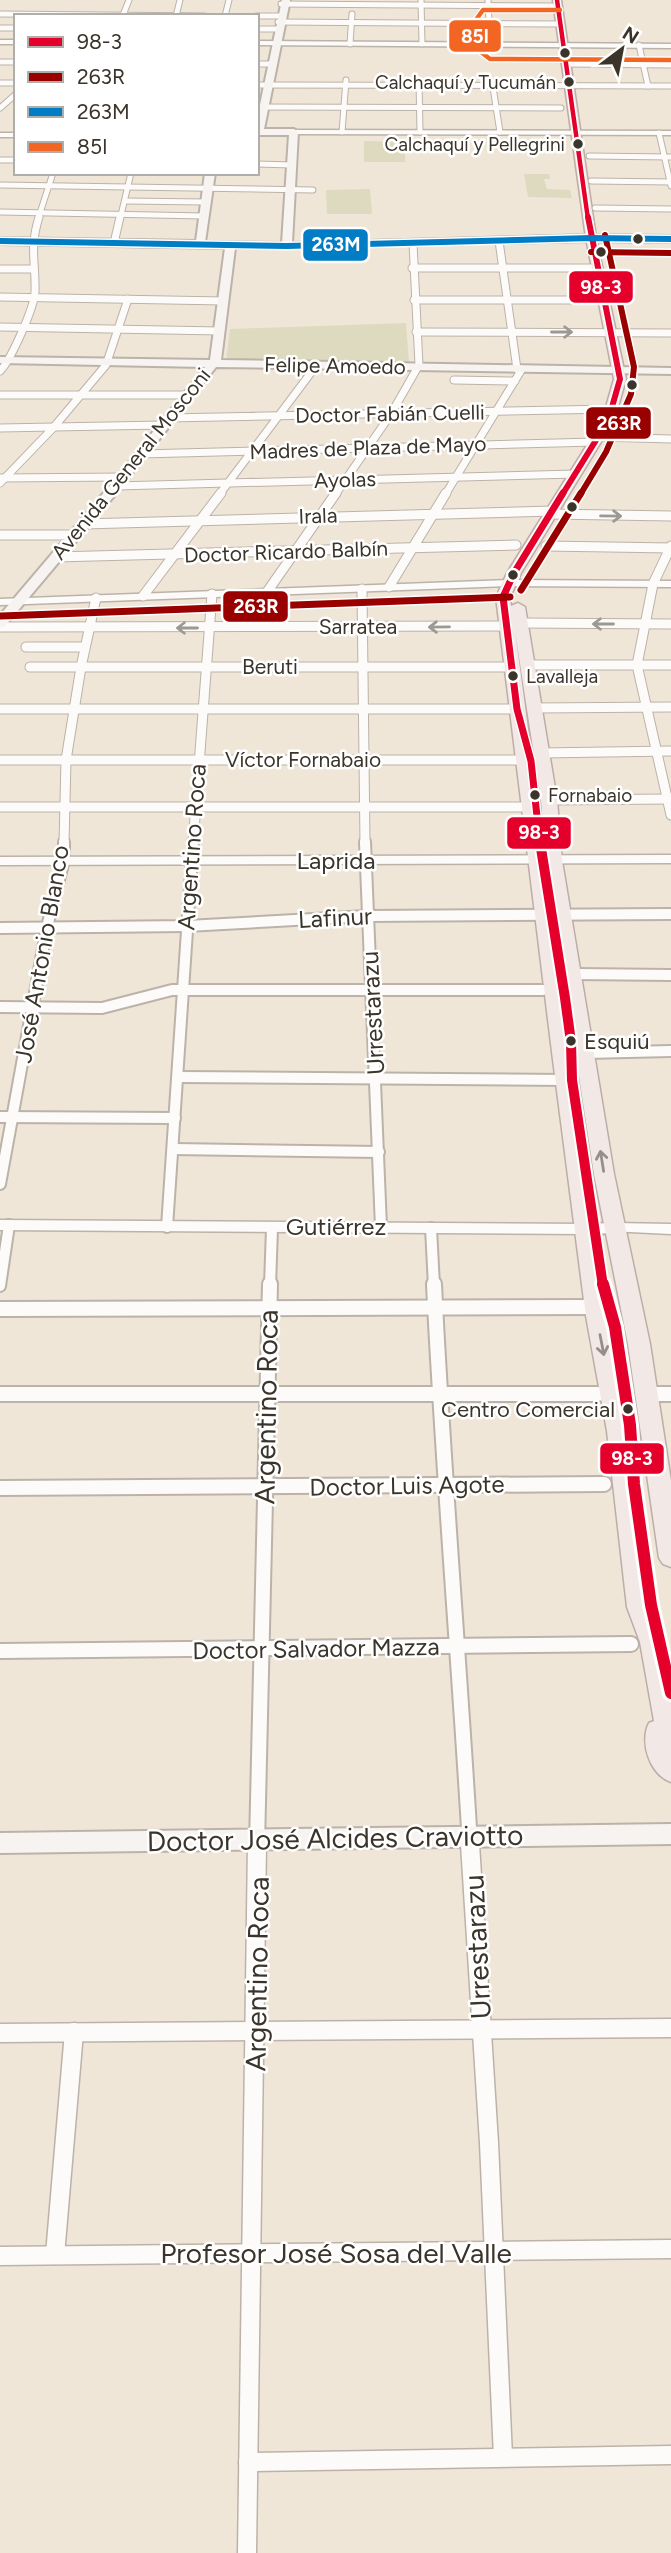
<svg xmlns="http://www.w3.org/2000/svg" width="671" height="2553" viewBox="0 0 671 2553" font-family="Figtree,sans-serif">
<rect width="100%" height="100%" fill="#efe6d8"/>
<g fill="#dddabf">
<polygon points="364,141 405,142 405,162 364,162"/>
<polygon points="524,174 549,174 550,179 544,179 547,189 570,190 572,198 528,197"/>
<polygon points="370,189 372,214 327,214 326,190"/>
<polygon points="406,323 409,363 226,361 230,329"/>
</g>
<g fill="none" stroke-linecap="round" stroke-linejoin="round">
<g stroke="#bbb3a9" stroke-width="7">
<g id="minor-far5">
<polyline points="421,0 422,44"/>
<polyline points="488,0 490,45"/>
<polyline points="281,4 557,6"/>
<polyline points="0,14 205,16"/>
<polyline points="123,15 129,0"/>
<polyline points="176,16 180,0"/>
<polyline points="225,16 229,0"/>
<polyline points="257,16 283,16"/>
<polyline points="278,22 560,24"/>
<polyline points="0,28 16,28"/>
<polyline points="257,29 281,29"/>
<polyline points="350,44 352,14"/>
<polyline points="639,45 648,86"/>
<polyline points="0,62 16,62"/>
<polyline points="257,64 272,64"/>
<polyline points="566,64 671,65"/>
<polyline points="419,81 420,132"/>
<polyline points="492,81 500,132"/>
<polyline points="0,83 16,83"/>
<polyline points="257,85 671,86"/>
<polyline points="257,107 561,108"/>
<polyline points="0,108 16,94"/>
<polyline points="342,132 346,80"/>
<polyline points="659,133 671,186"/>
<polyline points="589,156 671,157"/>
<polyline points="0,160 16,160"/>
<polyline points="257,164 292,165"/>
<polyline points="591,181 671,182"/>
<polyline points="0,185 313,190"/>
<polyline points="126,201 205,202"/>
<polyline points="595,208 671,209"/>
<polyline points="0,212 204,216"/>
<polyline points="38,219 53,173"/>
<polyline points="120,219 131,173"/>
</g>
</g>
<g stroke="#bbb3a9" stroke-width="9">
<g id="minor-far4">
<polyline points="499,241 517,369"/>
<polyline points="114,243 120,217"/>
<polyline points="412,268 598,268"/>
<polyline points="0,269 34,269"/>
<polyline points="0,297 224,301"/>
<polyline points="414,300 604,300"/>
<polyline points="0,327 220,331"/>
<polyline points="416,332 671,333"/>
<path d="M0 371C11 360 34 308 35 292 36 262 29 249 39 217"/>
<polyline points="454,380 515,381"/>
<polyline points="0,395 186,395"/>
<polyline points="168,418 611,409"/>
<polyline points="0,428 162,425"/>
<polyline points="598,437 671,439"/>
<polyline points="141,454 595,442"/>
<polyline points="0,478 123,477"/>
<polyline points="0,483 53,428 106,365 128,299"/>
<polyline points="116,486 575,474"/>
<polyline points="219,495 316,366"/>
<polyline points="335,495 391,414 419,365 413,243"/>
<polyline points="445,495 522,369"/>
</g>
</g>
<g stroke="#bbb3a9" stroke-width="11">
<g id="minor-far3">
<polyline points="550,514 671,516"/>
<polyline points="83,524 553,511"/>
<polyline points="0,535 74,535"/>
<polyline points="546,546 671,548"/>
<polyline points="671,546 653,584 637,665 671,815"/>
<polyline points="55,557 516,545"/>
<polyline points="389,587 446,493"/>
<polyline points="362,589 365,844"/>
<polyline points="267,592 336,493"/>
<polyline points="143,596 221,493"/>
<polyline points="520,623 671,624"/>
<polyline points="0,627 507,626"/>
<polyline points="26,647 85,647"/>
<polyline points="528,665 671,665"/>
<polyline points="30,667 510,667"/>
<polyline points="534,708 671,707"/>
<polyline points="0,709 517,709"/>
<polyline points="542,753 671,751"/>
<polyline points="0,760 522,760"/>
<polyline points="549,800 671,799"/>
<polyline points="0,807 528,807"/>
<polyline points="64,844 66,760 81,667 96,598"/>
<polyline points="193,844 212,594"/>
</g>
</g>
<g stroke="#bbb3a9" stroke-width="14">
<g id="minor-far2">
<polyline points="365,842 381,1227"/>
<polyline points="0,928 187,926 367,916 671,914"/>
<polyline points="574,974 671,975"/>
<polyline points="0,1007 102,1008 172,990 543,990"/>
<polyline points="586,1053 671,1051"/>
<polyline points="179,1077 566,1080"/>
<polyline points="0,1117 175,1118"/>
<polyline points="173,1149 379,1152"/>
<polyline points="0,1184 47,927 64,860 64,842"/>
<polyline points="167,1227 193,842"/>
<polyline points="431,1228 434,1286"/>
<polyline points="586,1229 614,1228"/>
<polyline points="0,1286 9,1225"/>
<polyline points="270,1286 272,1228"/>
</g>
</g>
<g stroke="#bbb3a9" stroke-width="18">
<g id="minor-far1">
<path d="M434 1284C443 1471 459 1658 470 1845"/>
<polyline points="0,1309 596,1307"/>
<polyline points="0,1394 598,1394"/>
<polyline points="646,1394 671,1394"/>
<polyline points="0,1488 604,1484"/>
<polyline points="0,1651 631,1644"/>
<polyline points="257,1845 270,1284"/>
</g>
</g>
<g stroke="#bbb3a9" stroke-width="21">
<g id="minor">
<polyline points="470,1844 489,2143 503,2457"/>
<polyline points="0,2033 671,2028"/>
<polyline points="55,2255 74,2032"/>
<polyline points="0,2256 671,2249"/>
<polyline points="248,2462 671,2455"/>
<polyline points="247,2553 257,1844"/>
</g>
</g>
<g stroke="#bbb3a9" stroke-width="3">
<g id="tertiary">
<rect x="0" y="40" width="16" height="4"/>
<polygon points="257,41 671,44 671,48 257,45"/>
<polygon points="291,130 671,131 671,135 294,134"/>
<rect x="0" y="133" width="16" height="4"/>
<polygon points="509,580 671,581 671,587 509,586 0,605 0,599"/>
<polygon points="671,855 671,863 0,865 0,857"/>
<polygon points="0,1220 586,1224 594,1229 586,1234 0,1230"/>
<polygon points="614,1223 671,1224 671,1234 609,1231 606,1228 609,1225"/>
</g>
</g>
<g stroke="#bbb3a9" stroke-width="4">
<g id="secondary">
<polygon points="282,0 290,0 264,129 294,129 298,132 292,243 591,235 671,236 671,242 591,241 235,248 221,360 671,368 671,374 216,367 120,489 5,626 0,627 0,615 112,483 205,367 0,363 0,357 210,360 225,248 0,244 0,238 196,241 205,173 215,173 205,242 282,243 289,135 257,135 257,119"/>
<polygon points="671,1824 671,1844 0,1853 0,1833"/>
</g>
</g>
<g stroke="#beada6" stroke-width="3">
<path id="primary" d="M553 0H561L596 238 626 379 618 407 604 437 521 573 510 597 511 606 518 603 525 607 557 800 562 861 614 1174 650 1344 671 1481V1567L663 1564 659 1558 628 1344 594 1174 546 861 541 800 515 631 571 1052 608 1316 629 1431 651 1607 664 1642 671 1677V1782C650 1775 639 1742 649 1723L654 1721 640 1642 627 1607 607 1431 586 1316 552 1052 496 597 507 573 592 437 606 407 614 379 586 238Z"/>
</g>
<use href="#minor-far5" stroke="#fdfbf9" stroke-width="5"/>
<use href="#minor-far4" stroke="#fdfbf9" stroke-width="7"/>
<use href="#minor-far3" stroke="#fdfbf9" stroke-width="9"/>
<use href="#minor-far2" stroke="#fdfbf9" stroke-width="10"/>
<use href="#minor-far1" stroke="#fdfbf9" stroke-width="14"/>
<use href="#minor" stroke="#fdfbf9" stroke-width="18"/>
<use href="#tertiary" fill="#fdfbf9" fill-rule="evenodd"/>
<use href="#secondary" fill="#f7f3f1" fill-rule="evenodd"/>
<use href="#primary" fill="#f2e9e7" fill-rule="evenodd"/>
<g stroke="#fff" stroke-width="7">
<polyline id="bus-1-far4" points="557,0 588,219"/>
</g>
<g stroke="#fff" stroke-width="9">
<polyline id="bus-1-far3" points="562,495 598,437 612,407 620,379 588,217"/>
</g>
<g stroke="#fff" stroke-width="10">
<polyline id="bus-1-far2" points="540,844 531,761 517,709 503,597 514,573 563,493"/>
</g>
<g stroke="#fff" stroke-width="14">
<polyline id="bus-1-far1" points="540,842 565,998 571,1042 572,1080 603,1286"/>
</g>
<g stroke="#fff" stroke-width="18">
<polyline id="bus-1" points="603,1284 615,1327 630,1425 634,1484 651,1605 671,1693"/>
</g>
<g stroke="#fff" stroke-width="9">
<g id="bus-2-far1">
<polyline points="591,252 671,253"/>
<polyline points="580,495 606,452 631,394 634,367 605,235"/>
</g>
</g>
<g stroke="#fff" stroke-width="10">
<g id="bus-2">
<polyline points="521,590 581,493"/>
<polyline points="1,616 510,597"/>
</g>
</g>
<g stroke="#fff" stroke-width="9">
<polyline id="bus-3" points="0,241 287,246 591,238 671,239"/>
</g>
<g stroke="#fff" stroke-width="7">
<polyline id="bus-4" points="560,10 483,10 475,21 477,49 490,59 671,60"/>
</g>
<use href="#bus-1-far4" stroke="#e4002b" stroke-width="4.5"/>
<use href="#bus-1-far3" stroke="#e4002b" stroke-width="6"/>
<use href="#bus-1-far2" stroke="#e4002b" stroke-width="7"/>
<use href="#bus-1-far1" stroke="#e4002b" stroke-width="10"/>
<use href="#bus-1" stroke="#e4002b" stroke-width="12"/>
<use href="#bus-2-far1" stroke="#990100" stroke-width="6"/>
<use href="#bus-2" stroke="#990100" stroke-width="7"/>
<use href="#bus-3" stroke="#007dc5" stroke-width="6"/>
<use href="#bus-4" stroke="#f26522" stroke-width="4.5"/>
</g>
<defs><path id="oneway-shaft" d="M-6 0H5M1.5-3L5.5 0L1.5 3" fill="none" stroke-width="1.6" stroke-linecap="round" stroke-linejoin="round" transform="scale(1.75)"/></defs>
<g stroke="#9c9892">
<use href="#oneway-shaft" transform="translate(562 332)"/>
<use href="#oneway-shaft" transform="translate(611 516) rotate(1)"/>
<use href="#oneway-shaft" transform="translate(603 624) rotate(-180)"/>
<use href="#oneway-shaft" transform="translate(439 627) rotate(179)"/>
<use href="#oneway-shaft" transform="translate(187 628) rotate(-180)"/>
</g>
<g stroke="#968e88">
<use href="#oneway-shaft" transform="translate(602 1161) rotate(-99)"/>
<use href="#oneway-shaft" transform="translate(602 1345) rotate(79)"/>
</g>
<g fill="#3a342a" stroke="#fff" stroke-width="2.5">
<circle cx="565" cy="53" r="6"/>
<circle cx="569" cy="82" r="6"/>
<circle cx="578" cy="144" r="6"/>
<circle cx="638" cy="239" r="6"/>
<circle cx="601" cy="252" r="6"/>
<circle cx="632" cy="385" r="6"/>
<circle cx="572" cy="507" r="6"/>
<circle cx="513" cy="575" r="6"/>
<circle cx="513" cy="676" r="6"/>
<circle cx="535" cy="795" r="6"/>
<circle cx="571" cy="1041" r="6"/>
<circle cx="628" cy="1409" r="6"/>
</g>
<g text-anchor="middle" stroke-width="5" stroke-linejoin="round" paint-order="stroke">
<g font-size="19" fill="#3a342a" stroke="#fff" text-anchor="end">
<text x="556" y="89">Calchaquí y Tucumán</text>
<text x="565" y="151">Calchaquí y Pellegrini</text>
<text x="526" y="683" text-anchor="start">Lavalleja</text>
<text x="548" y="802" text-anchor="start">Fornabaio</text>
</g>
<g font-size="21" fill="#3a342a" stroke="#fff">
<text transform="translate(335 366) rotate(1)" y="7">Felipe Amoedo</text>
<text transform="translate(390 414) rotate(-1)" y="7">Doctor Fabián Cuelli</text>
<text transform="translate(368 448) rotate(-2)" y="7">Madres de Plaza de Mayo</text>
<text transform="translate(131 464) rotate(-51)" y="7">Avenida General Mosconi</text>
<text transform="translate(345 480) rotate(-2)" y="7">Ayolas</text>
<text transform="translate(318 516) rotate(-2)" y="7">Irala</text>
<text transform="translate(286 552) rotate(-2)" y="7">Doctor Ricardo Balbín</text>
<text x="358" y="634">Sarratea</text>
<text x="270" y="674">Beruti</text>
<text x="303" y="767">Víctor Fornabaio</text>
</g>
<g font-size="22" fill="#3a342a" stroke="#fff" text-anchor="start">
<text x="584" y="1049">Esquiú</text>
<text x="615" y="1417" text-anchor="end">Centro Comercial</text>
</g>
<g font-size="24" fill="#3a342a" stroke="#fff">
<text transform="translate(192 847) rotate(-86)" y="8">Argentino Roca</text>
<text x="336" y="869">Laprida</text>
<text transform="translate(335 918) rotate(-3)" y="8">Lafinur</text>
<text transform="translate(42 954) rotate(-80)" y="8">José Antonio Blanco</text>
<text transform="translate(373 1013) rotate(-93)" y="8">Urrestarazu</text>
<text x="336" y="1235">Gutiérrez</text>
<text transform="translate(407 1486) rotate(-1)" y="8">Doctor Luis Agote</text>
<text transform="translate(316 1649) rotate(-1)" y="8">Doctor Salvador Mazza</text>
</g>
<g font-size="28" fill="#3a342a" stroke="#fff">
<text transform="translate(266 1407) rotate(-89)" y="10">Argentino Roca</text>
<text transform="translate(335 1838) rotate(-1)" y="10">Doctor José Alcides Craviotto</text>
<text transform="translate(477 1947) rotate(-93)" y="10">Urrestarazu</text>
<text transform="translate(257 1974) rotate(-89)" y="10">Argentino Roca</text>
<text x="336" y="2263">Profesor José Sosa del Valle</text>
</g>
</g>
<g stroke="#fff" stroke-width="2.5">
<rect x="448" y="19" width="54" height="34" rx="7" fill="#f26522"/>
<rect x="302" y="228" width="67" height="34" rx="7" fill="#007dc5"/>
<rect x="568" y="270" width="66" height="34" rx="7" fill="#e4002b"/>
<rect x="585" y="406" width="67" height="34" rx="7" fill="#990100"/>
<rect x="222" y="590" width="67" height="33" rx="7" fill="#990100"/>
<rect x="506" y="816" width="66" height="34" rx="7" fill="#e4002b"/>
<rect x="599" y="1442" width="66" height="33" rx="7" fill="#e4002b"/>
</g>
<g font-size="19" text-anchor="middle" font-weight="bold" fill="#fff">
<text x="475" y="43">85I</text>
<text x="336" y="251">263M</text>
<text x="601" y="294">98-3</text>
<text x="619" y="430">263R</text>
<text x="256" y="613">263R</text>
<text x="539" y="839">98-3</text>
<text x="632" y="1465">98-3</text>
</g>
<rect x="14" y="14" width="245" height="161" fill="#ffffff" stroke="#b0aeaa" stroke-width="2"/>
<rect x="28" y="37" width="35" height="10" fill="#e4002b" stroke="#b0aeaa" stroke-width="2"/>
<text x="77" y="49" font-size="21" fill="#3a342a">98-3</text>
<rect x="28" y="72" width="35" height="10" fill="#990100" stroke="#b0aeaa" stroke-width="2"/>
<text x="77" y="84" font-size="21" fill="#3a342a">263R</text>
<rect x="28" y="107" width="35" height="10" fill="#007dc5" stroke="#b0aeaa" stroke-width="2"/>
<text x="77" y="119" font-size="21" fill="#3a342a">263M</text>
<rect x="28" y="142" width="35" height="10" fill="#f26522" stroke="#b0aeaa" stroke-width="2"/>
<text x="77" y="154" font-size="21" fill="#3a342a">85I</text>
<g transform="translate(622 49) rotate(32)" stroke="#ffffff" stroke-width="5" paint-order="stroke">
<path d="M0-5L12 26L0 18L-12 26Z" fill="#3a342a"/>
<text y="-10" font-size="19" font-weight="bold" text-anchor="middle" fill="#3a342a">N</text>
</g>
</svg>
